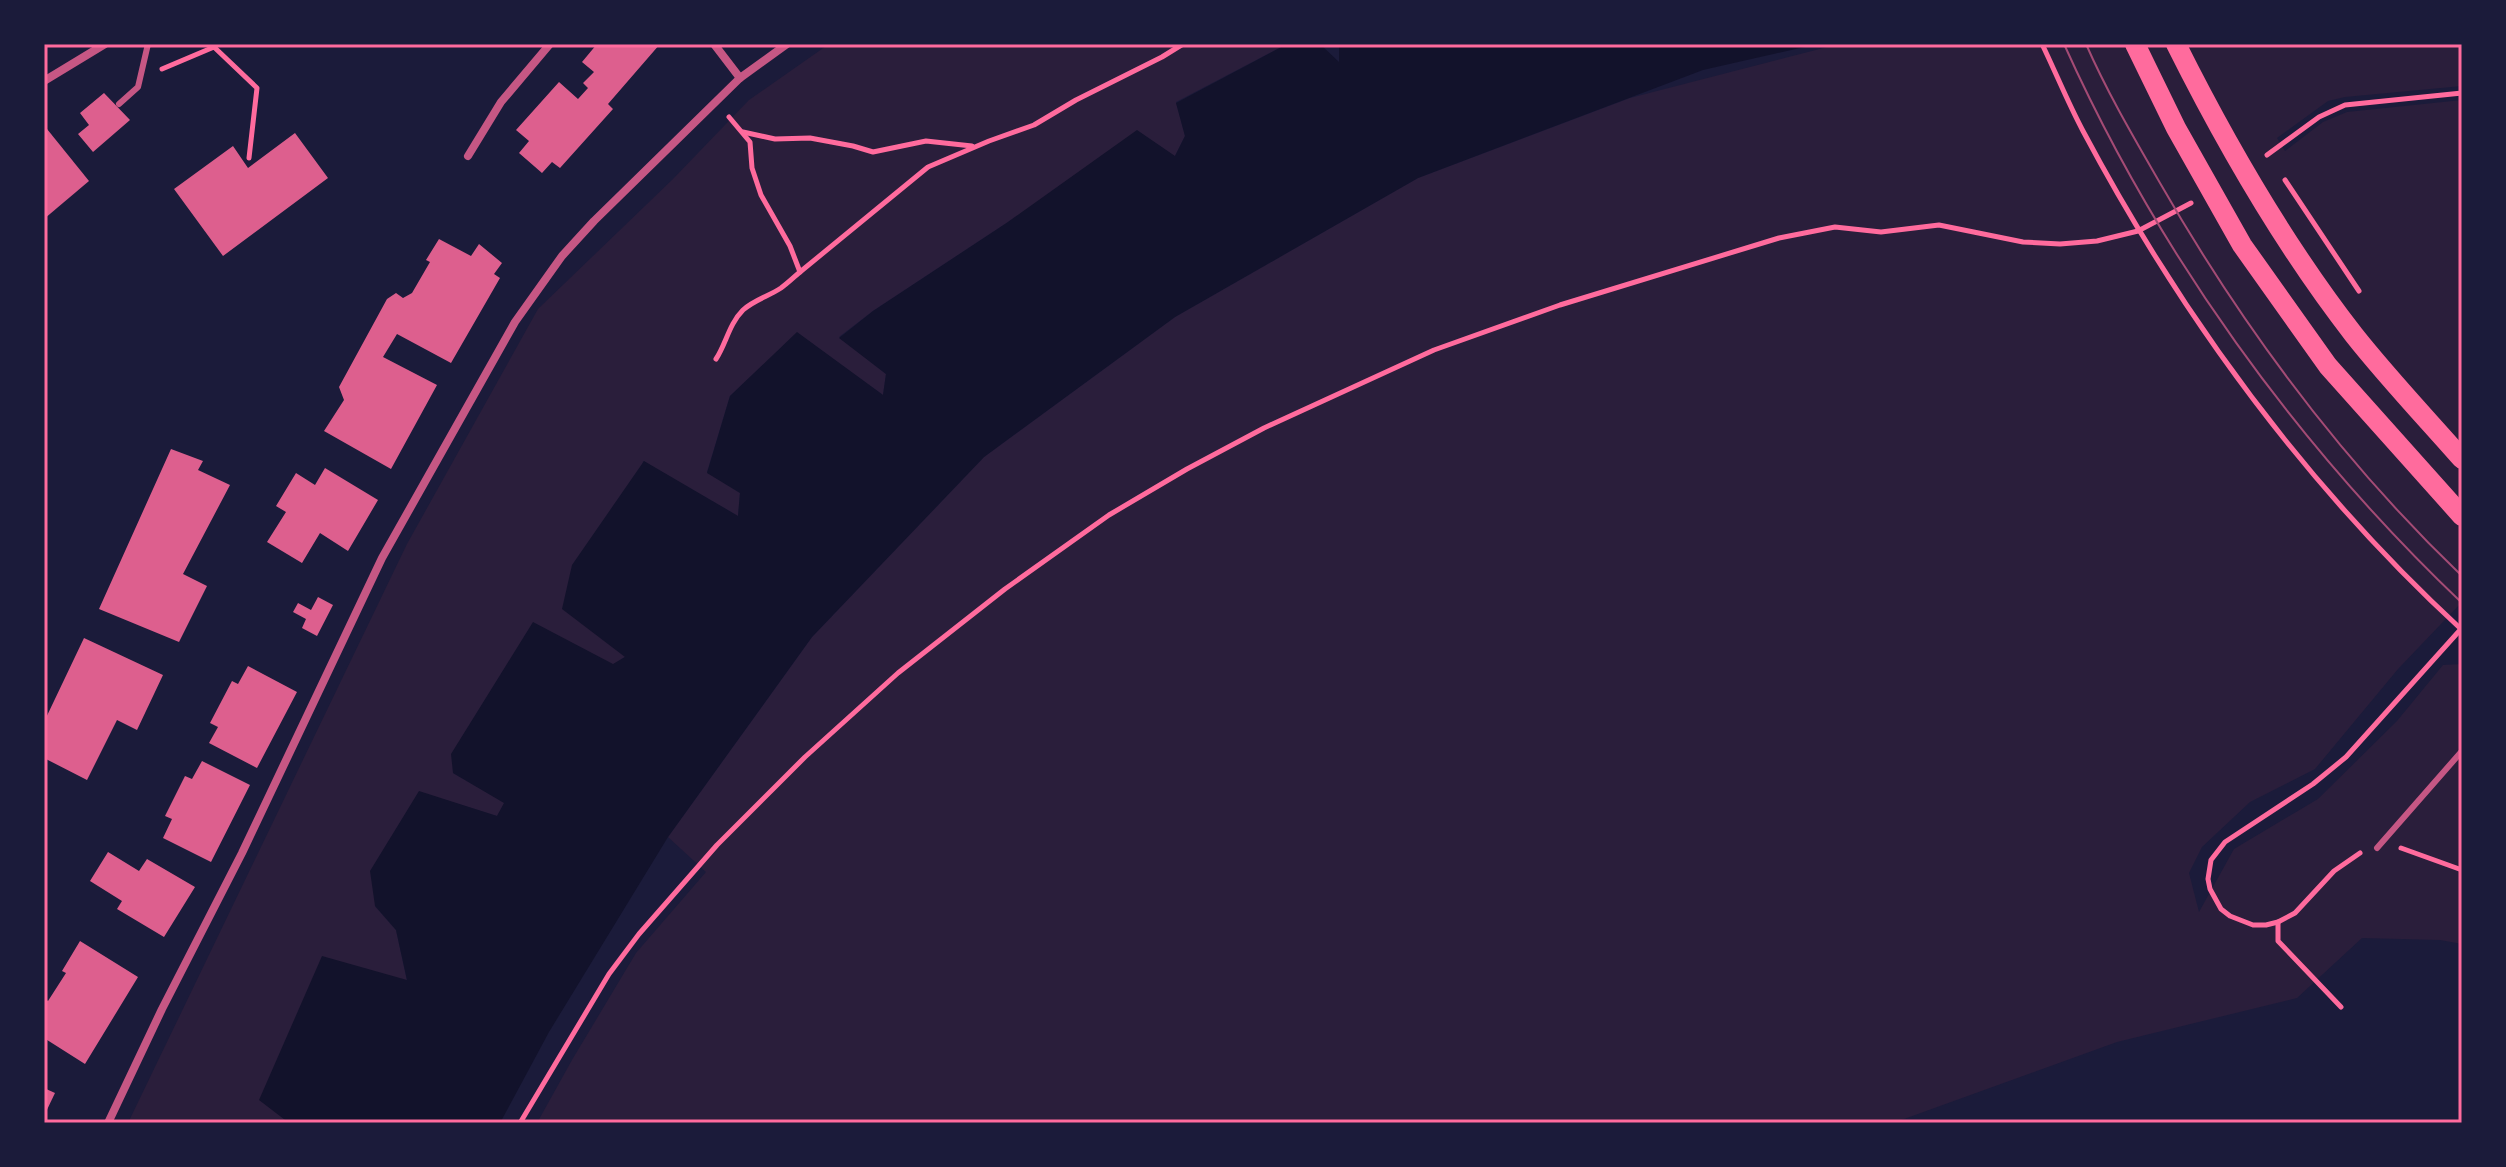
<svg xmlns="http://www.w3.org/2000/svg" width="2506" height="1167" viewBox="0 0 2506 1167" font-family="Ubuntu,sans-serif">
<rect width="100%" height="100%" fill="#1b1b3a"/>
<g fill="#2a1e3b">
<polygon points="829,44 1287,44 1176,102 1185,136 1175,156 1005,224 873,311 839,337 886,374 883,395 797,333 730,396 707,472 740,493 738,516 643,461 626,656 453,773 505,803 497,816 419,792 375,906 396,930 407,981 291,1123 128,1123 407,544 538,309 673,179 749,100"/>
<polygon points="1839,44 2462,44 2462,86 2345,97 2328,101 2277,138 2285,151 2323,122 2347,112 2462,100 2462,602 2398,669 2315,769 2250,802 2202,847 2189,873 2199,912 2234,849 2318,799 2397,721 2443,665 2462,664 2462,944 2440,940 2362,938 2297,998 2117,1042 1893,1123 537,1123 572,1060 636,953 706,872 668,837 812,637 984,457 1175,317 1418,178 1630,98"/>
</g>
<polygon fill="#12122b" points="1287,44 1320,44 1339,62 1339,44 1818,44 1703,70 1418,178 1175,317 984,457 812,637 668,837 549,1032 500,1123 289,1123 259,1100 322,956 407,980 396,930 375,906 370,871 419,791 497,816 504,803 453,773 451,754 533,622 613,664 625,657 562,609 572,565 644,461 738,516 740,493 707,473 730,396 797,332 883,395 886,374 839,338 873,311 1005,224 1137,130 1175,156 1185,136 1176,103"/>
<g fill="#dd5f8e">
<polygon points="597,44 660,44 608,104 613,109 560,168 552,162 542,173 519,153 529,141 516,130 559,82 578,99 588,88 583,83 594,72 582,62"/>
<polygon points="104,93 130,120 93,152 78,134 89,125 80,113"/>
<polygon points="47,129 89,181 44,219 44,132"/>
<polygon points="295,133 328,178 223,256 174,189 233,146 248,168"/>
<polygon points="439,239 471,256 479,244 502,263 494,274 500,278 451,363 397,334 383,357 437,385 391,469 324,431 344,400 339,387 387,299 396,293 403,298 412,293 430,262 426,260"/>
<polygon points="171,449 203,461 198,470 230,485 183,574 207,586 179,642 99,609"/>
<polygon points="325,468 378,500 348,551 320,533 302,563 267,542 286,512 276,506 296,473 315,485"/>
<polygon points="318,597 333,605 317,636 302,628 306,619 293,612 298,603 311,610"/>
<polygon points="84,638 163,675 137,730 117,720 87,780 44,758 44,722"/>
<polygon points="248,666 297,692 257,768 209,743 218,727 210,723 232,681 238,684"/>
<polygon points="202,761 250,785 211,862 163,838 172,819 165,816 185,776 192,779"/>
<polygon points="108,852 139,871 147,859 195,887 164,937 117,909 122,901 90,881"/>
<polygon points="80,941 138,977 85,1064 44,1038 44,998 48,1001 66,973 62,971"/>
<polygon points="44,1088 55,1093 44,1116"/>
</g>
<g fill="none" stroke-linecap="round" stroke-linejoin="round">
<g stroke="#ff6b9d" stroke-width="5">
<path d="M2042 44C2056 73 2068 103 2083 131 2182 317 2308 488 2462 630"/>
<polyline points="162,69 214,47 257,88 249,158"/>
<polyline points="729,117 750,142 752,168 761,195 790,246 800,272 928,167 989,141 1034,125 1076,100 1162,57 1183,44"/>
<polyline points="743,132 775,139 810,138 853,146 873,152 926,141 972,146"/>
<polyline points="2267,155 2319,117 2345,105 2462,93"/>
<polyline points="2285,180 2359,291"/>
<path d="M716 359C726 344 729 324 743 310 754 300 769 296 781 288 788 283 794 277 800 272"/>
<polyline points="2401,848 2462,870"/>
<polyline points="2360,853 2334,871 2295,913 2278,922 2266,925 2253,925 2230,916 2221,909 2210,889 2208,879 2211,860 2225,842 2313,784 2346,757 2461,629"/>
<polyline points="2278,922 2278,941 2341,1007"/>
<polyline points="520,1123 609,974 639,934 717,845 805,757 898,673 1005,589 1109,515 1187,469 1264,428 1434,350 1560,305 1779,238 1835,227 1881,232 1939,225 2023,242 2060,244 2097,241 2138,231 2191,203"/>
</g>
<g stroke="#c65784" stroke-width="6">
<polyline points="119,104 138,87 148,44"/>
<polyline points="2377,848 2462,751"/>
</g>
<g stroke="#c65784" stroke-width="8">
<polyline points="714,44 740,78"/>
<polyline points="44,81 105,44"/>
<polyline points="468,156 501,102 550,44"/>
<polyline points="108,1123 162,1009 242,853 382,558 515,322 562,256 594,221 740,78 787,44"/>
</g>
<g stroke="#ff6b9d" stroke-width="20">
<polyline points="2135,44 2176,128 2242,245 2328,366 2462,516"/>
<path d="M2176 44C2227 146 2284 245 2354 335 2388 378 2426 418 2462 459"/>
</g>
<g stroke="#a44b75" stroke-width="2">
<path d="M2064 44C2158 253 2296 445 2462 603"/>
<path d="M2086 44C2107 92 2134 138 2160 183 2242 326 2343 462 2462 576"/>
</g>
</g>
<rect width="2506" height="1167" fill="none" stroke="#1b1b3a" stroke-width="92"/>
<rect x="46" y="46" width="2414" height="1075" fill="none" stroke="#ff6b9d" stroke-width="3"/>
</svg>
